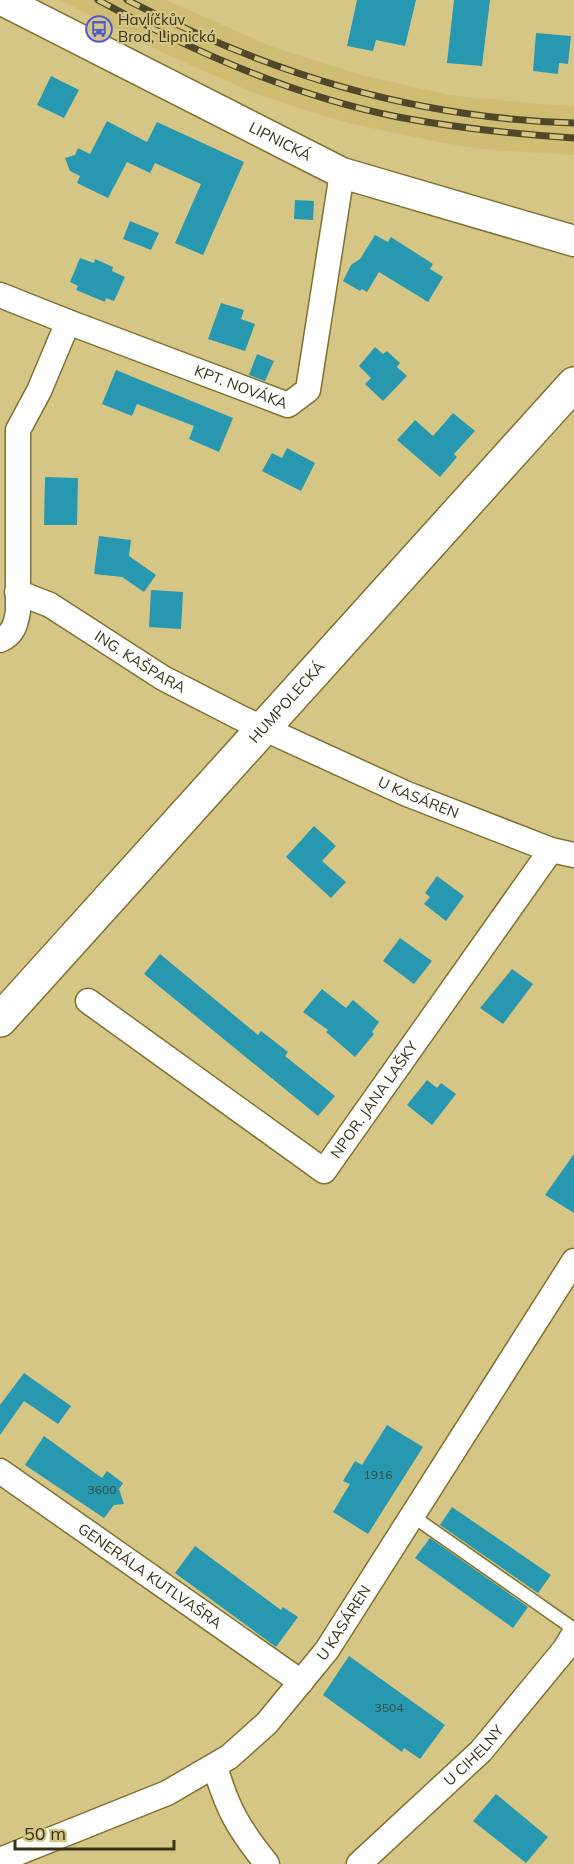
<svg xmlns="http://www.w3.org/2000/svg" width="574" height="1864" viewBox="0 0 574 1864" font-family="Mulish,sans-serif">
<rect width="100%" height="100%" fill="#d6c686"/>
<polygon fill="#cfbd74" points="60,0 166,0 270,46 365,76 450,95 540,104 574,106 574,155 491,150 443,143 352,124 301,109 252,92 163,53"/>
<g fill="#2898b0">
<polygon points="357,0 416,0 405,46 376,40 373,51 347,46"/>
<polygon points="454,0 490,0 482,66 447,63"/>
<polygon points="536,33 571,36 568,64 559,63 558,74 533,71"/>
<polygon points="51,76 79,90 64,118 37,105"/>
<polygon points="107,121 147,142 157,122 244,162 203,255 175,243 201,184 155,163 150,173 127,162 108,198 77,183 80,176 70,171 65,158 75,155 78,148 90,154"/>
<polygon points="295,200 314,201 313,220 294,219"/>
<polygon points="130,221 159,233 151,250 123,239"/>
<polygon points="375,235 388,242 391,237 433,264 430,269 443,277 428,302 379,272 367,292 362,289 360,291 343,281 351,265 360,259"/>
<polygon points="80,258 94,263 95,259 113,267 112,271 125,277 114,301 106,298 105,302 76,290 78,286 70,282"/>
<polygon points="221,303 244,310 241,319 255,324 245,351 208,339"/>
<polygon points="375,347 383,354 387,351 400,363 397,367 407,376 383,401 365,384 371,378 359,366"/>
<polygon points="257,354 274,361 265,381 249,375"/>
<polygon points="116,370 233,418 219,452 189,439 194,426 137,404 132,416 102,404"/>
<polygon points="453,413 475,431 454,454 457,457 440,477 397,440 415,420 433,436"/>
<polygon points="287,448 315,463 301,491 262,471 272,453 282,458"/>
<polygon points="45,477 78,478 77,525 44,525"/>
<polygon points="99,536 131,540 129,556 156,575 144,592 122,577 94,574"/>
<polygon points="151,590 183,592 181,629 149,627"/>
<polygon points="314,826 336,846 322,861 346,882 331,898 286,857"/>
<polygon points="437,876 464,896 446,921 424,904 430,897 425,893"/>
<polygon points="400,938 432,961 414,984 383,961"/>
<polygon points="160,954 258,1035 261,1031 288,1052 285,1056 335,1096 318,1116 144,974"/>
<polygon points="512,969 533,984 503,1024 480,1008"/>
<polygon points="322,989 346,1008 353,1000 379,1022 372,1032 374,1034 355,1057 326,1032 328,1030 303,1012"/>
<polygon points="427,1080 437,1088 441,1083 456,1094 432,1125 407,1105"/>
<polygon points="574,1154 574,1213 545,1195"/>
<polygon points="24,1373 71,1406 58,1424 24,1401 0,1435 0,1405"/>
<polygon points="387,1425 423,1447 368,1534 333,1512 350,1484 343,1481 355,1461 362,1465"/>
<polygon points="44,1436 102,1478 107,1471 123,1483 119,1489 124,1504 114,1505 104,1518 25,1465"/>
<polygon points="452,1507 551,1575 538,1593 440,1525"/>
<polygon points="430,1538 528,1607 513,1628 415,1558"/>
<polygon points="195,1546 281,1610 283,1607 298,1617 276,1647 175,1573"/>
<polygon points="349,1656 445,1725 420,1759 404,1748 402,1752 323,1695"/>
<polygon points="496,1794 548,1837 526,1863 473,1821"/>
</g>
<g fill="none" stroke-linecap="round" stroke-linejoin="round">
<g stroke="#807132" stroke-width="15">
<polyline id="service" points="411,1515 574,1629"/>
</g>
<g stroke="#807132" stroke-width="27">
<g id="minor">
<path id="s1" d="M0 295 68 322 288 405 308 390 342 173"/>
<path id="s2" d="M17 592 50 605 163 678 241 718 407 794 551 850 574 855"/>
<path d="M0 640C13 635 16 624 18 611V430L39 391 68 322"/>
<path id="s3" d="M88 1001 324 1171 551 850"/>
<path id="s4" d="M0 1471 301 1682"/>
<path d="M215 1766C227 1809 239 1829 267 1864"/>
<path id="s5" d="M0 1860 167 1793 229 1757 267 1723 327 1650 574 1261"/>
<path id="s6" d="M359 1864 481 1751 565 1649 574 1634"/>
</g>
</g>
<g stroke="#807132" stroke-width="33">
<g id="tertiary">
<path id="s7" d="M2 0 342 173 574 241"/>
</g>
</g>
<g stroke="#807132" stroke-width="36">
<g id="primary">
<path id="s8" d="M0 1020 574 384"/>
</g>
</g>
<use href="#service" stroke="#fff" stroke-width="12"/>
<use href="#minor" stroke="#fff" stroke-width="24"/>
<use href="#tertiary" stroke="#fff" stroke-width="30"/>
<use href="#primary" stroke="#fff" stroke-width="33"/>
<g stroke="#504828" stroke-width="7">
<g id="rail">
<path d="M98 0C192 51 293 96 398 117 456 128 515 134 574 138"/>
<path d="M127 0C271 74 412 118 574 123"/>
</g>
</g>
<use href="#rail" stroke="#d6c686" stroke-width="4.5" stroke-dasharray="14" stroke-linecap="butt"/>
</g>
<defs>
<g id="bus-ring" transform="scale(1.35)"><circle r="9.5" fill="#d6c686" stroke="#5359d0" stroke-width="1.5"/><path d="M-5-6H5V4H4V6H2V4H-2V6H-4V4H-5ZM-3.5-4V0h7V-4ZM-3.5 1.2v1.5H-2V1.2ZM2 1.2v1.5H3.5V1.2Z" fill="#5359d0"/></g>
</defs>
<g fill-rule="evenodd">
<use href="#bus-ring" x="99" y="29"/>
</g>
<g text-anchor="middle" stroke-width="4.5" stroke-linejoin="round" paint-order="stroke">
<g font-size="12" fill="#344c3d">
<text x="378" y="1479">1916</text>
<text x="102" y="1494">3600</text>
<text x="389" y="1712">3504</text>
</g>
<g font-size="15" fill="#383217" stroke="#d6c686" text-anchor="start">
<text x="118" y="25">Havlíčkův<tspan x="118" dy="17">Brod, Lipnická</tspan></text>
</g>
<g font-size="15" fill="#383217" stroke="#d6c686">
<text dy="5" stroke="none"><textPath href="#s7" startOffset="312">LIPNICKÁ</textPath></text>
<text dy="5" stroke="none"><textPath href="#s1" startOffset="258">KPT. NOVÁKA</textPath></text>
<text dy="5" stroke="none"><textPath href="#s2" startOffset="142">ING. KAŠPARA</textPath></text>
<text dy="5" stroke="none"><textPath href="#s8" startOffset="428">HUMPOLECKÁ</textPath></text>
<text dy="5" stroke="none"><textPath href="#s2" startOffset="452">U KASÁREN</textPath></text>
<text dy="5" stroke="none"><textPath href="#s3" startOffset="378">NPOR. JANA LAŠKY</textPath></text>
<text dy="5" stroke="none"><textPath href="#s4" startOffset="183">GENERÁLA KUTLVAŠRA</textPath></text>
<text dy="5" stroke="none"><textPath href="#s5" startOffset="429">U KASÁREN</textPath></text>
<text dy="5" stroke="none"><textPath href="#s6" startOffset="158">U CIHELNY</textPath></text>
</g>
</g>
<path d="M15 1840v9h159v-9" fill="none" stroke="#383217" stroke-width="3"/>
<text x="24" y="1840" font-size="18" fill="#383217" stroke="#d6c686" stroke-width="4.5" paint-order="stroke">50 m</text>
</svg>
